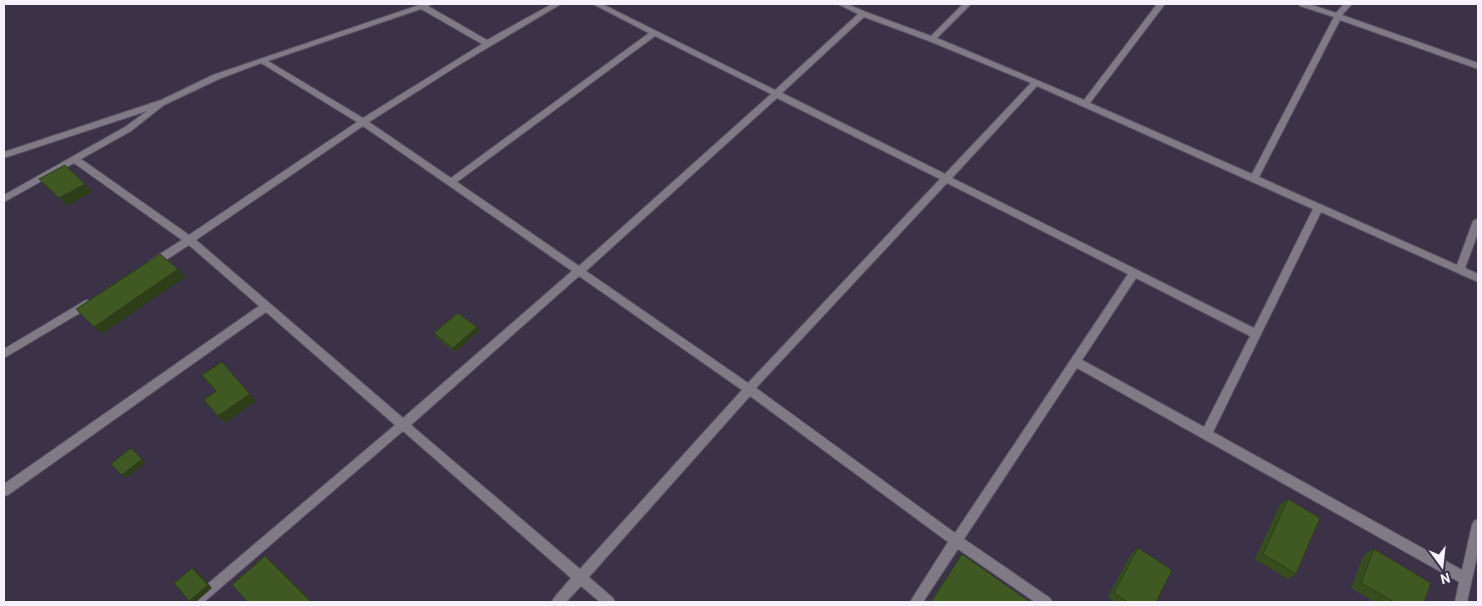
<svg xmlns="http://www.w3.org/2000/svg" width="1482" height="606" viewBox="0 0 1482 606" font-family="Barlow,sans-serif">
<rect width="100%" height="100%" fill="#3b3248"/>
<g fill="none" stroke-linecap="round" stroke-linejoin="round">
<g stroke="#595165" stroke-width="2">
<g id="street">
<path d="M422 4H432L428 6 487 40 552 4H561L462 63 369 122 451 178 649 33 593 4H602L775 90 858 14 838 4H847L866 12 931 36 963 4H971L937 38 1084 100 1157 4H1165L1090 103 1252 174 1334 17 1300 6 1299 4H1309L1336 13 1344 4H1352L1342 15 1478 63V69L1340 20 1259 177 1457 265 1473 221 1478 218V233L1465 268 1478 274V282L1321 212 1213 432 1462 570 1472 525 1474 521 1478 519V552L1467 602H1455L1459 582 1077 368 964 539 1050 598 1052 602H1035L958 549 923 602H910L948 542 750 396 589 577 613 598 615 602H600L581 586 566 602H552L554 598 571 578 403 431 204 602H189L191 598 395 425 266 312 8 495 4 496V484L259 306 189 245 155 267H149L147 264 149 261 182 240 74 163 4 202V195L125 127 147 111 4 158V152L161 100 213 75ZM421 9 482 44 363 118 268 61ZM864 17 929 41 1031 83 945 174 782 93ZM655 36 771 94 579 266 457 182ZM261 63 357 122 189 235 81 159 131 131 164 105 219 79ZM1037 86 1313 209 1254 328 952 178ZM777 98 940 179 748 383 586 271ZM363 126 572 271 403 418 196 240ZM947 183 1128 274 955 533 756 388ZM579 276 742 390 580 569 411 425ZM1136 278 1250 336 1204 427 1082 360Z"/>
<polygon points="86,300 90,301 91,304 90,307 4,358 4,349"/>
</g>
</g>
<use href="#street" fill="#7f7a86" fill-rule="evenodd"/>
</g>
<g fill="#374d1e">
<polygon points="479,331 455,352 436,337 434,333"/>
<polygon points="1288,499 1296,574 1288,579 1255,559 1280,505"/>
<polygon points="1138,548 1156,602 1115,602 1108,597 1131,554"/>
<polygon points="1374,549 1424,602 1375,602 1351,588 1364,555"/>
</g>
<g fill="#2d3e18">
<polygon points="85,184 92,192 67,206 59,198"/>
<polygon points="178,269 186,277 102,334 94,327"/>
<polygon points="477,327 479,331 455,352 453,348"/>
<polygon points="222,362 256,401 226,423 218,416"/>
<polygon points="131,448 146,462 127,478 122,475"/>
<polygon points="265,556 272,561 313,602 311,602"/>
<polygon points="192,568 196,570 212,588 196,602 192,602 189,601"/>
</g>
<g fill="#405923" stroke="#2d3e18">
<polygon points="65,165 85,184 59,198 39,179"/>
<polygon points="160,254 178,269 94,327 76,309"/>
<polygon points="458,313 477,327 453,348 434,333"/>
<polygon points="222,362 250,394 218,416 204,400 216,391 202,375"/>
<polygon points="131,448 142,459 122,475 111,464"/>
<polygon points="1288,499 1320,518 1296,574 1263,554"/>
<polygon points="1138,548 1172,570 1156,602 1128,602 1114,593"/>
<polygon points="1374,549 1431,583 1424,602 1394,602 1361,583"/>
<polygon points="962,554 1030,602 931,602"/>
<polygon points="265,556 311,602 248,602 232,585"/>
<polygon points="192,568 208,585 189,601 174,583"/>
</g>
<rect width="1482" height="606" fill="none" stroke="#f6f2fd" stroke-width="10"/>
<g transform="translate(1442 566) rotate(165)" stroke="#3b3248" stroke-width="4" paint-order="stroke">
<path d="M0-4L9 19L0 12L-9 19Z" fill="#f6f2fd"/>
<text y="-8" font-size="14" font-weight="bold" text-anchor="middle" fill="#f6f2fd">N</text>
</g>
</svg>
